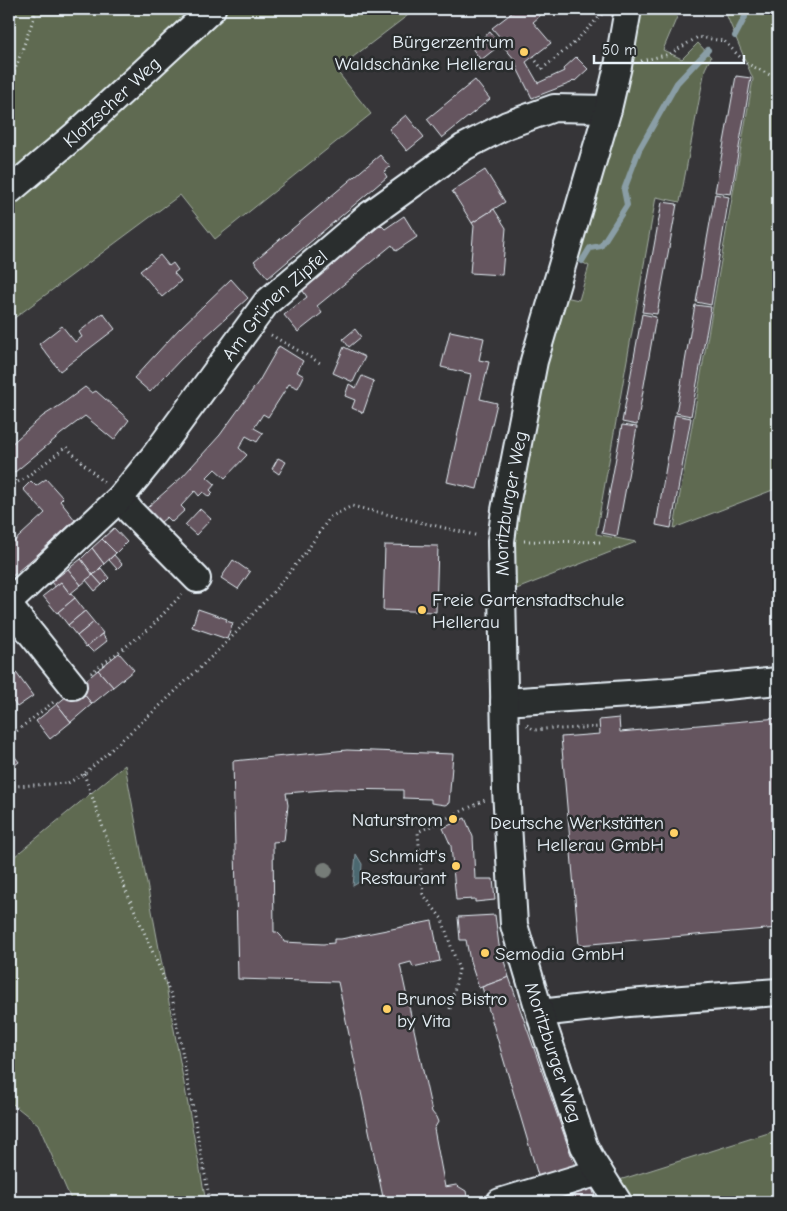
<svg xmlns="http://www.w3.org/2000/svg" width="787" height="1211" viewBox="0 0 787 1211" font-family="'Comic Neue',sans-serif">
<rect width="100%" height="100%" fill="#363538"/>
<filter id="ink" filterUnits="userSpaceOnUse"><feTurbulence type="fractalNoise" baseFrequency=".02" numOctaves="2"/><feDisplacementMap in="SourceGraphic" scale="10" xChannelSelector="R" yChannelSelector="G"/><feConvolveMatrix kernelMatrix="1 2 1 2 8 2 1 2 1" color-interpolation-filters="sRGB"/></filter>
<g filter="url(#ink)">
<g fill="#5f6a51" stroke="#a4aea4">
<polygon points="9,9 416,9 336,70 371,114 215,239 180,195 9,322"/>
<polygon points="637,9 674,9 677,17 663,50 682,59 698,43 711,57 705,69 680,202 656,197 596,534 636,542 509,592 509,537 560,296 579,300 589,266 572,257"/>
<polygon points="724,9 778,9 778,488 674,528 753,79"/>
<polygon points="125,765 206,1202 72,1202 38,1124 9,1101 9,861"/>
<polygon points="778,1130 778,1202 619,1202 613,1182"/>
</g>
<polygon fill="#4b676f" stroke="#8a9ea6" points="356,854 362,864 361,881 353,886"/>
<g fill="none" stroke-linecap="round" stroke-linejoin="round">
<g stroke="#8a9ea6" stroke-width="6">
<polyline points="735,36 745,17 744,9"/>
<polyline points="582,261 590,248 601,246 627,205 624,190 639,150 677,83 708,50"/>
</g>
</g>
<g fill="#65555f" stroke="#e8f1f8">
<polygon points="517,9 543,9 543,12 539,17 533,22 551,43 526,62 538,83 562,72 564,71 563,69 576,57 588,69 575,81 574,80 571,83 532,98 518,70 515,60 504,47 506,44 492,28"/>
<polygon points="490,32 500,45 481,60 471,47"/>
<polygon points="736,76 751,78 731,194 715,192"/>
<polygon points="475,80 490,99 442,138 427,119"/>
<polygon points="406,115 424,137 407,151 389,129"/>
<polygon points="380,155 390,167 384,172 387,177 268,278 254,261"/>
<polygon points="485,170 505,202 472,223 452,191"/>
<polygon points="715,194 729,197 711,305 696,302"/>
<polygon points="662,202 677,204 657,314 642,312"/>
<polygon points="494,209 506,228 502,275 470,273 474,226 472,223"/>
<polygon points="404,216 417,237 396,251 392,245 317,306 322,313 298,332 284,315 307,297 301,288 381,225 385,229"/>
<polygon points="160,255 169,266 173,263 178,270 174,273 181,281 162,297 140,271"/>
<polygon points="231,279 248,298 181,359 150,392 134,378 179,329"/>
<polygon points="695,305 711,307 691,416 676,413"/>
<polygon points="103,313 115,329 60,371 39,344 62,326 75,342 82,337 79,332"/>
<polygon points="642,314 656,317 637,425 622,422"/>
<polygon points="355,329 361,337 349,347 343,339"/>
<polygon points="450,331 484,338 479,360 489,362 480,399 497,403 477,489 447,482 471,374 441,367"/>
<polygon points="279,346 303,361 297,372 304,376 298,388 289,384 268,417 263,414 254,428 263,433 257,442 246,436 239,448 247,455 225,478 215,469 207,477 215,484 210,490 213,493 209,497 203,492 199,496 195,491 181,506 185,510 172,522 167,517 154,528 141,513 182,477 220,435 259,381"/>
<polygon points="344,347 365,357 353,382 333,373"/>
<polygon points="362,376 374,381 363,413 352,408 355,400 345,396 349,384 356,388"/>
<polygon points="85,387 92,393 96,391 129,420 114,440 85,416 61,434 9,477 9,446 43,416 62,404"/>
<polygon points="675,415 691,418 671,528 656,525"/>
<polygon points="622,425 637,427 617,536 602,533"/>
<polygon points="278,458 286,462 279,474 272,469"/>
<polygon points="46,479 63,498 60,501 75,520 38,554 9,579 9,546 45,513 23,489 31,481 36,486"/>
<polygon points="200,509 211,519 196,535 185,525"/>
<polygon points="114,528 127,542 116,553 102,539"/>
<polygon points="102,539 116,553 104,564 92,548"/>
<polygon points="385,545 438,546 436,612 383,610"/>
<polygon points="92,548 104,564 93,575 81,559"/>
<polygon points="114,555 122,564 117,569 109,560"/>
<polygon points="81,559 93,575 81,585 68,569"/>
<polygon points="233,560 250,572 238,589 221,578"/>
<polygon points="101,568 109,578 102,585 93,575"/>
<polygon points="68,569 81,585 70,594 61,582 55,587 51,582"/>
<polygon points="93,575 102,585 95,591 86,580"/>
<polygon points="61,582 70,594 71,593 75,598 57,613 43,596"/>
<polygon points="75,598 85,611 68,625 58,612"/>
<polygon points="198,609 227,619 226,621 233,623 227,639 192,627"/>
<polygon points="85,611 94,622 77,636 68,625"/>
<polygon points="94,622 103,633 86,647 77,636"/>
<polygon points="102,634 107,641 93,652 87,646"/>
<polygon points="119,653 134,670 113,687 98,670"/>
<polygon points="9,663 33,696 17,707 9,696"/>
<polygon points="98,670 113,687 92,704 78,687"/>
<polygon points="78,687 92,704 71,722 57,704"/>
<polygon points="57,704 71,722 50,739 36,721"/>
<polygon points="619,718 620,732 778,718 778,928 579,945 561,737 600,734 599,720"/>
<polygon points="9,749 19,762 9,769"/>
<polygon points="347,750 453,754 449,803 445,805 431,803 431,799 403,798 403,790 335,789 286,793 288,805 284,841 273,842 274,932 277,932 281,936 283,939 284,942 323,944 334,943 334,939 341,939 432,921 440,961 413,967 411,962 400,965 432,1112 436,1117 438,1122 434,1129 445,1187 456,1185 466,1191 468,1202 384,1202 338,982 238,979 233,761"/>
<polygon points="11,767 14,771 9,776 9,769"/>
<polygon points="465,818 473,837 475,879 493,879 495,900 475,902 475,899 456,900 451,846 443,828"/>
<polygon points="495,915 499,945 509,977 479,988 470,961 466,940 460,940 458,917"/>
<polygon points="509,977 575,1166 539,1179 482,987"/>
<polygon points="592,1188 597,1202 571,1202 575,1201 573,1195"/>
</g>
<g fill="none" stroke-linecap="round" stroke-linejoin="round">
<g stroke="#e8f1f8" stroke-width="30">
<g id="minor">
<path id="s1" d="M9 191 73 137 212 9"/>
<polyline points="120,498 131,512 197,579"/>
<path id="s2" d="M9 602 120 498 155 455 266 303 368 216 464 147 507 125 554 108 608 109"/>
<polyline points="9,606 73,686"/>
<polyline points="504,702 676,691 778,681"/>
<polyline points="540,1013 628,1003 778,992"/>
<polyline points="500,1202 599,1172"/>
<path id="s3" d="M618 1202 592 1161 584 1146 544 1027 514 925 506 790 501 541 505 510 534 361 608 109 618 66 628 9"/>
</g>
</g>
<g stroke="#e8f1f8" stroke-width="3" stroke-dasharray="1 4" stroke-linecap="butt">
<polyline points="533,57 542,69 573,44 604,12"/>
<polyline points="641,61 670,54 698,37 724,41 746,63 778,79"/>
<polyline points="9,86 37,9"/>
<polyline points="271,335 322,364"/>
<polyline points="9,486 24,479 66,447 104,483"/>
<polyline points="524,541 600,542"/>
<polyline points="91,673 149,629 182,594"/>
<polyline points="527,725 535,730 554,728 560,729 600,727"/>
<polyline points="9,737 56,700"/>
<polyline points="84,774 122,881 172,997 210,1202"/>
<polyline points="9,783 16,786 68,783 84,774 164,702 232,637 275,590 306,552 330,517 352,506 479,536"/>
<polyline points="450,1009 459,970 442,919 423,894 418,832 485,800"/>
</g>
<use href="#minor" stroke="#2a2d2e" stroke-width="26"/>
</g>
<circle fill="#767b78" cx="325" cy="870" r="8"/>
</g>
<g fill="#ffd166" stroke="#2a2d2e" stroke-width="2">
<circle cx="524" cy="52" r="5"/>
<circle cx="422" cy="610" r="5"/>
<circle cx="453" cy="819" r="5"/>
<circle cx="674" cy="833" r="5"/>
<circle cx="456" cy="866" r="5"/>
<circle cx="485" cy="953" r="5"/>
<circle cx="387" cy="1009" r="5"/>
</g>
<g text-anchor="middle" stroke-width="5" stroke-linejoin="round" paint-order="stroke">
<g font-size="19" fill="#e8f1f8" stroke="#2a2d2e" text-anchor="end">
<text x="514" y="48">Bürgerzentrum<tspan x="514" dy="22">Waldschänke Hellerau</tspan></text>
<text x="432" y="606" text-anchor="start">Freie Gartenstadtschule<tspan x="432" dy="22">Hellerau</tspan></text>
<text x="443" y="826">Naturstrom</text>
<text x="664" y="829">Deutsche Werkstätten<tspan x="664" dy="22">Hellerau GmbH</tspan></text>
<text x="446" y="862">Schmidt's<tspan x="446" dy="22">Restaurant</tspan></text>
<text x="495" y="960" text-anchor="start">Semodia GmbH</text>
<text x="397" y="1005" text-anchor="start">Brunos Bistro<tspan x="397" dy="22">by Vita</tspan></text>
</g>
<g font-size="19" fill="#e8f1f8" stroke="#2a2d2e">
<text dy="7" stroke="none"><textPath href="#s1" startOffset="136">Klotzscher Weg</textPath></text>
<text dy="7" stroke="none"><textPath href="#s2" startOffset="400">Am Grünen Zipfel</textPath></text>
<text dy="7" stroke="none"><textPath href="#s3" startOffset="720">Moritzburger Weg</textPath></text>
<text transform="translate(554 1052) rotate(72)" y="7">Moritzburger Weg</text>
</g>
</g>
<rect width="787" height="1211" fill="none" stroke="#2a2d2e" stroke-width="30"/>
<rect x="15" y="15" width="757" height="1181" fill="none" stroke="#e8f1f8" stroke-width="2" filter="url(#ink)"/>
<path d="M594 55v8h150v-8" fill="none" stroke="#e8f1f8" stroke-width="2.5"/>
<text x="602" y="55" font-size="15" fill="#e8f1f8" stroke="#2a2d2e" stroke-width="4" paint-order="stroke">50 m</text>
</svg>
